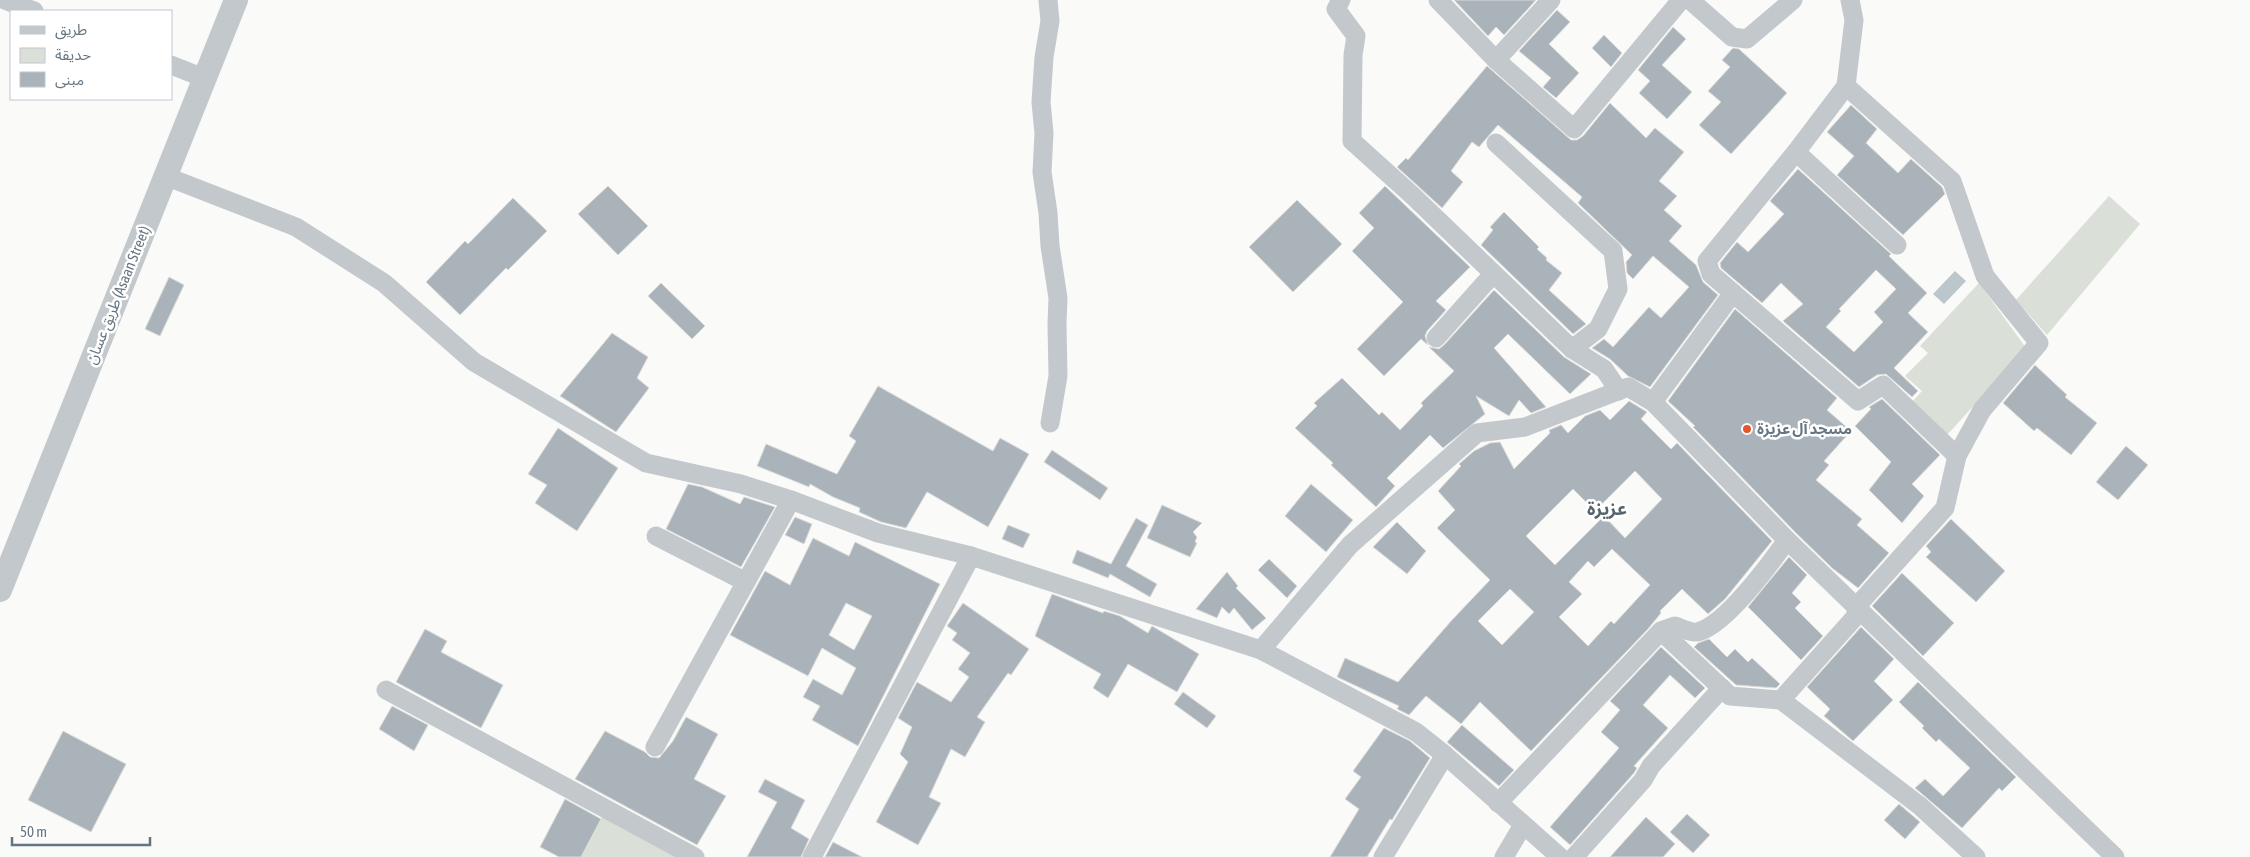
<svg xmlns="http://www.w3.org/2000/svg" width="2250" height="857" viewBox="0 0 2250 857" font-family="'Asap Condensed','Noto Sans Arabic',sans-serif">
<rect width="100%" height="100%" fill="#fafaf8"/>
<g fill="#dadfd7">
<polygon points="2109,196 2140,224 2047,335 2016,300"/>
<polygon points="1979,283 2026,348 1947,435 1912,402 1922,391 1905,376 1928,353 1920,346"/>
<polygon points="603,815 680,857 581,857"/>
</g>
<polygon fill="#bbc7cb" points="1955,271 1966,281 1944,304 1933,294"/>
<g fill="#aab3b9" stroke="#dcdcda" fill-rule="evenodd">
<polygon points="1454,0 1536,0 1504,35 1496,27 1488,36"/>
<polygon points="1557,10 1570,22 1549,44 1579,73 1556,98 1543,87 1551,78 1519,51"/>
<polygon points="1673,27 1686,39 1662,65 1692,92 1667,119 1639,93 1650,81 1638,70"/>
<polygon points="1604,35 1622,53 1611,67 1592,48"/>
<polygon points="1733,48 1739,49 1787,93 1731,154 1699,125 1721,102 1708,91 1730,67 1722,60"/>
<polygon points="1487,66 1571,140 1577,140 1583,136 1610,103 1646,138 1655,128 1684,152 1659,181 1677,196 1664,210 1682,226 1669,241 1696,265 1703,282 1718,295 1650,387 1628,376 1610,359 1592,348 1604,339 1613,347 1649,307 1661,318 1689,287 1653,256 1633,279 1627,273 1626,262 1632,255 1578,203 1582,197 1498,125 1479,147 1472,142 1451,171 1463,182 1442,208 1397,167 1406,158 1408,160"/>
<polygon points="1851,105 1877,129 1866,143 1898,173 1911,159 1942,187 1945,194 1903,235 1837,175 1854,156 1827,132"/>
<path d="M1798 169 1891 254 1889 256 1927 293 1908 313 1928 332 1894 368 1918 391 1912 397 1886 374 1877 375 1859 387 1783 321 1803 304 1781 283 1762 303 1721 268 1720 263 1737 242 1748 252 1784 214 1770 201ZM1876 270 1896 289 1874 312 1883 322 1854 352 1826 327 1841 311 1839 309Z"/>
<polygon points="608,186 648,226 618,255 578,214"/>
<polygon points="1385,186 1470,267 1436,301 1446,310 1427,331 1425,336 1428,345 1421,339 1384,376 1357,349 1403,302 1352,251 1374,228 1359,213"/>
<polygon points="513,198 547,231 508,270 506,268 460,315 426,282 465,241 468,244"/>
<polygon points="1297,200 1342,244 1293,292 1249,247"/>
<polygon points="1504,212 1539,247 1537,249 1547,258 1546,260 1562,273 1549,290 1586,324 1573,334 1481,245 1493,230 1490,227"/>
<polygon points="169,277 184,285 160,336 145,329"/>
<polygon points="661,283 705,326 692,339 648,296"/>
<polygon points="1494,290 1564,357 1591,374 1570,394 1508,334 1494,348 1546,407 1531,413 1519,400 1509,416 1476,396 1485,414 1443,448 1430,435 1387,478 1395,486 1376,507 1331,465 1333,463 1295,428 1317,406 1314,403 1342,378 1379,415 1382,412 1400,430 1423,406 1421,403 1454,371 1429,347 1439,349 1444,345"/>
<polygon points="1735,309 1837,398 1827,410 1851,431 1824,461 1829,465 1816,480 1862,519 1857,525 1889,553 1858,588 1832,568 1795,532 1693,427 1695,426 1668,401"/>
<polygon points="612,333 648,357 637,378 649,388 616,432 560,396"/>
<polygon points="2035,365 2067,395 2065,397 2097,423 2071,455 2037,428 2034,431 2003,403"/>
<polygon points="878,386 993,451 1000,438 1029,454 988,527 927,492 906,528 881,522 859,512 860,508 833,497 810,484 809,487 757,466 766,444 837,474 856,441 849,436"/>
<polygon points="1882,399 1940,455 1912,484 1924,496 1902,523 1869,490 1891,462 1855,426 1871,409 1869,407"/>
<path d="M1629 401 1647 412 1641 419 1671 449 1677 443 1772 541 1725 599 1708 614 1682 589 1660 611 1661 613 1648 629 1531 751 1480 702 1461 724 1426 696 1409 715 1397 709 1399 706 1337 677 1345 658 1398 682 1452 620 1490 580 1437 528 1455 510 1438 491 1461 466 1459 464 1474 451 1490 443 1500 442 1514 469 1550 433 1549 430 1561 425 1568 433 1585 416 1600 410 1610 420ZM1635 471 1662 499 1625 538 1604 516 1555 565 1526 536 1573 489 1595 511ZM1612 549 1650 585 1614 624 1611 621 1588 646 1559 617 1582 594 1569 582 1588 561 1594 567ZM1510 589 1534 612 1502 645 1478 621Z"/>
<polygon points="558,428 618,468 577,531 535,503 547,485 528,474"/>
<polygon points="2126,446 2148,465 2118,500 2096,482"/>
<polygon points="1052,450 1108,488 1100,500 1044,462"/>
<polygon points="688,484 702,487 740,504 744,497 775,507 741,567 666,529"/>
<polygon points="1311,484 1353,520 1326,552 1285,516"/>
<polygon points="1162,505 1202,523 1193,532 1197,537 1195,542 1197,543 1190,557 1147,538"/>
<polygon points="795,517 812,524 804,544 785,535"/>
<polygon points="1136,518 1148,525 1126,566 1157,584 1150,597 1110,574 1108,578 1072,563 1077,550 1111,564"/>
<polygon points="1951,519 2005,571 1976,602 1926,557 1931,552 1926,546"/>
<polygon points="1397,522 1426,551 1407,574 1373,547"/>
<polygon points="1008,525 1030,534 1023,548 1002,539"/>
<path d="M813 538 849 556 855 542 940 584 858 746 812 720 820 706 803 697 813 679 842 695 856 668 822 648 808 676 730 635 765 571 790 585ZM846 603 872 616 854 650 829 635Z"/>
<polygon points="1789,557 1807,575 1792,593 1801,602 1795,608 1823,636 1801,660 1748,607"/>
<polygon points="1269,559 1297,586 1287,598 1258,570"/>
<polygon points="1227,572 1238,586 1236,588 1266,618 1252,630 1234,608 1229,614 1222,607 1217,618 1196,609"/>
<polygon points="1902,573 1954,623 1923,656 1872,606"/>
<polygon points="1052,594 1103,613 1104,611 1120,616 1148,633 1152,626 1199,654 1177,692 1128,664 1108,698 1093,688 1101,674 1035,636"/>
<polygon points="963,603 1029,649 1011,675 1008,673 977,717 985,722 965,757 951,749 929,797 941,803 918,845 876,822 908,762 900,754 912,727 898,718 917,682 951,702 969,677 958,669 970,653 952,640 957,633 947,626"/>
<polygon points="1861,627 1894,659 1874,681 1893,700 1853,741 1824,716 1830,709 1807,687"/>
<polygon points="425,629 447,641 441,652 503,685 481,728 396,682"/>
<polygon points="1709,639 1727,657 1735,649 1748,662 1752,658 1780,684 1776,688 1736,685 1694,647 1698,643"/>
<polygon points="1661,647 1705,688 1695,698 1670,675 1643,705 1668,728 1634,766 1637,768 1634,773 1570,845 1550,827 1619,748 1601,732 1620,710 1610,701"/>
<polygon points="1918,682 2016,777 2002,791 1999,788 1962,828 1915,788 1925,779 1943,796 1970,768 1939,739 1936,742 1922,728 1924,726 1899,702"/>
<polygon points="1183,692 1216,716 1207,728 1174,704"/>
<polygon points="392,706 428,725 414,751 379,729"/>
<polygon points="686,717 718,734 694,779 726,796 697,845 575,779 605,731 645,752 650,757 659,758 673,741"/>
<polygon points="1462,725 1514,770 1499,786 1447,742"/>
<polygon points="1384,728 1410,741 1430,758 1392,820 1390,819 1367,857 1330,857 1359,809 1345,799 1361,777 1353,771"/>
<polygon points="63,731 126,764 91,832 28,800"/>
<polygon points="765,779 805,800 791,828 809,839 801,857 747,857 777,802 758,792"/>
<polygon points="565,799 601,819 581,857 559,857 540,847"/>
<polygon points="1899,804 1920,822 1905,839 1884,820"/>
<polygon points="1687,814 1710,835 1693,853 1670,832"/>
<polygon points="1646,817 1675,844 1663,857 1610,857"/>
<polygon points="833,842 862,857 825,857"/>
</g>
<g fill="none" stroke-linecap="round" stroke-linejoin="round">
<g stroke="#c3c8cc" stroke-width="19">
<polyline points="5,0 34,11"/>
<polyline points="1048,0 1050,21 1044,57 1041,102 1044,133 1042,172 1048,213 1050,246 1058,298 1057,324 1058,376 1050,423"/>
<polyline points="1341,0 1336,9 1356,36 1353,55 1352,141 1413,196 1572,349 1604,369 1619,391"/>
<polyline points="1438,0 1496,60 1574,129 1681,0"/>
<polyline points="1690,0 1732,37 1747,39 1793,0"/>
<polyline points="1496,60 1551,0"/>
<polyline points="171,65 204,78"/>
<polyline points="1496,143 1613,251 1618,289 1598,329 1572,349"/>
<polyline points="1796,152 1897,245"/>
<polyline points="165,176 296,227 384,283 474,362 646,463 741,484 791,500 878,533 971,556 1261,650 1416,732 1445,755 1560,857"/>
<polyline points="1733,293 1858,401 1883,385 1957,456"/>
<polyline points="1436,338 1493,274"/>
<polyline points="656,536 746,582"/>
<polyline points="1787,540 2115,857"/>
<polyline points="1661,631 1730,696 1781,700 1856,616 1856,607 1945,508 1957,456 1982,410 2039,343 1985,276 1952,181 1846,86"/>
<polyline points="1261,650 1350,545 1477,433 1525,427 1628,387 1653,402 1733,293 1711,274 1707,261 1796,152 1846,86 1854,20 1850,0"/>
<polyline points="386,690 695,857"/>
<polyline points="1781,700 1920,806 1976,857"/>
<polyline points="655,747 791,500"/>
<path d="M1498 803 1661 631 1675 626C1681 628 1690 633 1697 632 1724 627 1770 564 1787 540L1653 402"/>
<polyline points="812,857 971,556"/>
<polyline points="1383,857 1445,755"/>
<polyline points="1504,857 1523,825"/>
<polyline points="1574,857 1643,780 1651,766 1722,688"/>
</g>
<polyline stroke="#c3c8cc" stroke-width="24" points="0,590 236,0"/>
</g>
<circle fill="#e4572e" stroke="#fff" stroke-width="2" cx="1747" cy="429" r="5"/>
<g text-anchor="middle" stroke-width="5" stroke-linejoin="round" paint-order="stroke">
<g font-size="15" fill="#657683" stroke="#fff">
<text transform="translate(118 295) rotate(-68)" y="5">طريق عسان (Asaan Street)</text>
</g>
<g font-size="15" font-weight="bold" fill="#657683" stroke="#fff" text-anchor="start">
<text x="1757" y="434">مسجد آل عزيزة</text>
</g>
<g font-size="18" font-weight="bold" fill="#57646e" stroke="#fff">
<text x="1607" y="515">عزيزة</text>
</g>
</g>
<rect x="10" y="10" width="162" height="90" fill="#ffffff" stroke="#c1c8cd"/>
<rect x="20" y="26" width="25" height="8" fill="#c3c8cc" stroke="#c1c8cd"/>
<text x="55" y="35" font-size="15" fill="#657683">طريق</text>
<rect x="20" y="48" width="25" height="15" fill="#dadfd7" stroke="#c1c8cd"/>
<text x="55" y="60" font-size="15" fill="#657683">حديقة</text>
<rect x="20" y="72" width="25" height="15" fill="#aab3b9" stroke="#c1c8cd"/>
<text x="55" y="85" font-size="15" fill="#657683">مبنى</text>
<path d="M12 837v8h138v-8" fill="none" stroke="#657683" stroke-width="2.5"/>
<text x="20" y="837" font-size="15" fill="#657683" stroke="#ffffff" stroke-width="4" paint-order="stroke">50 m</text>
</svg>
